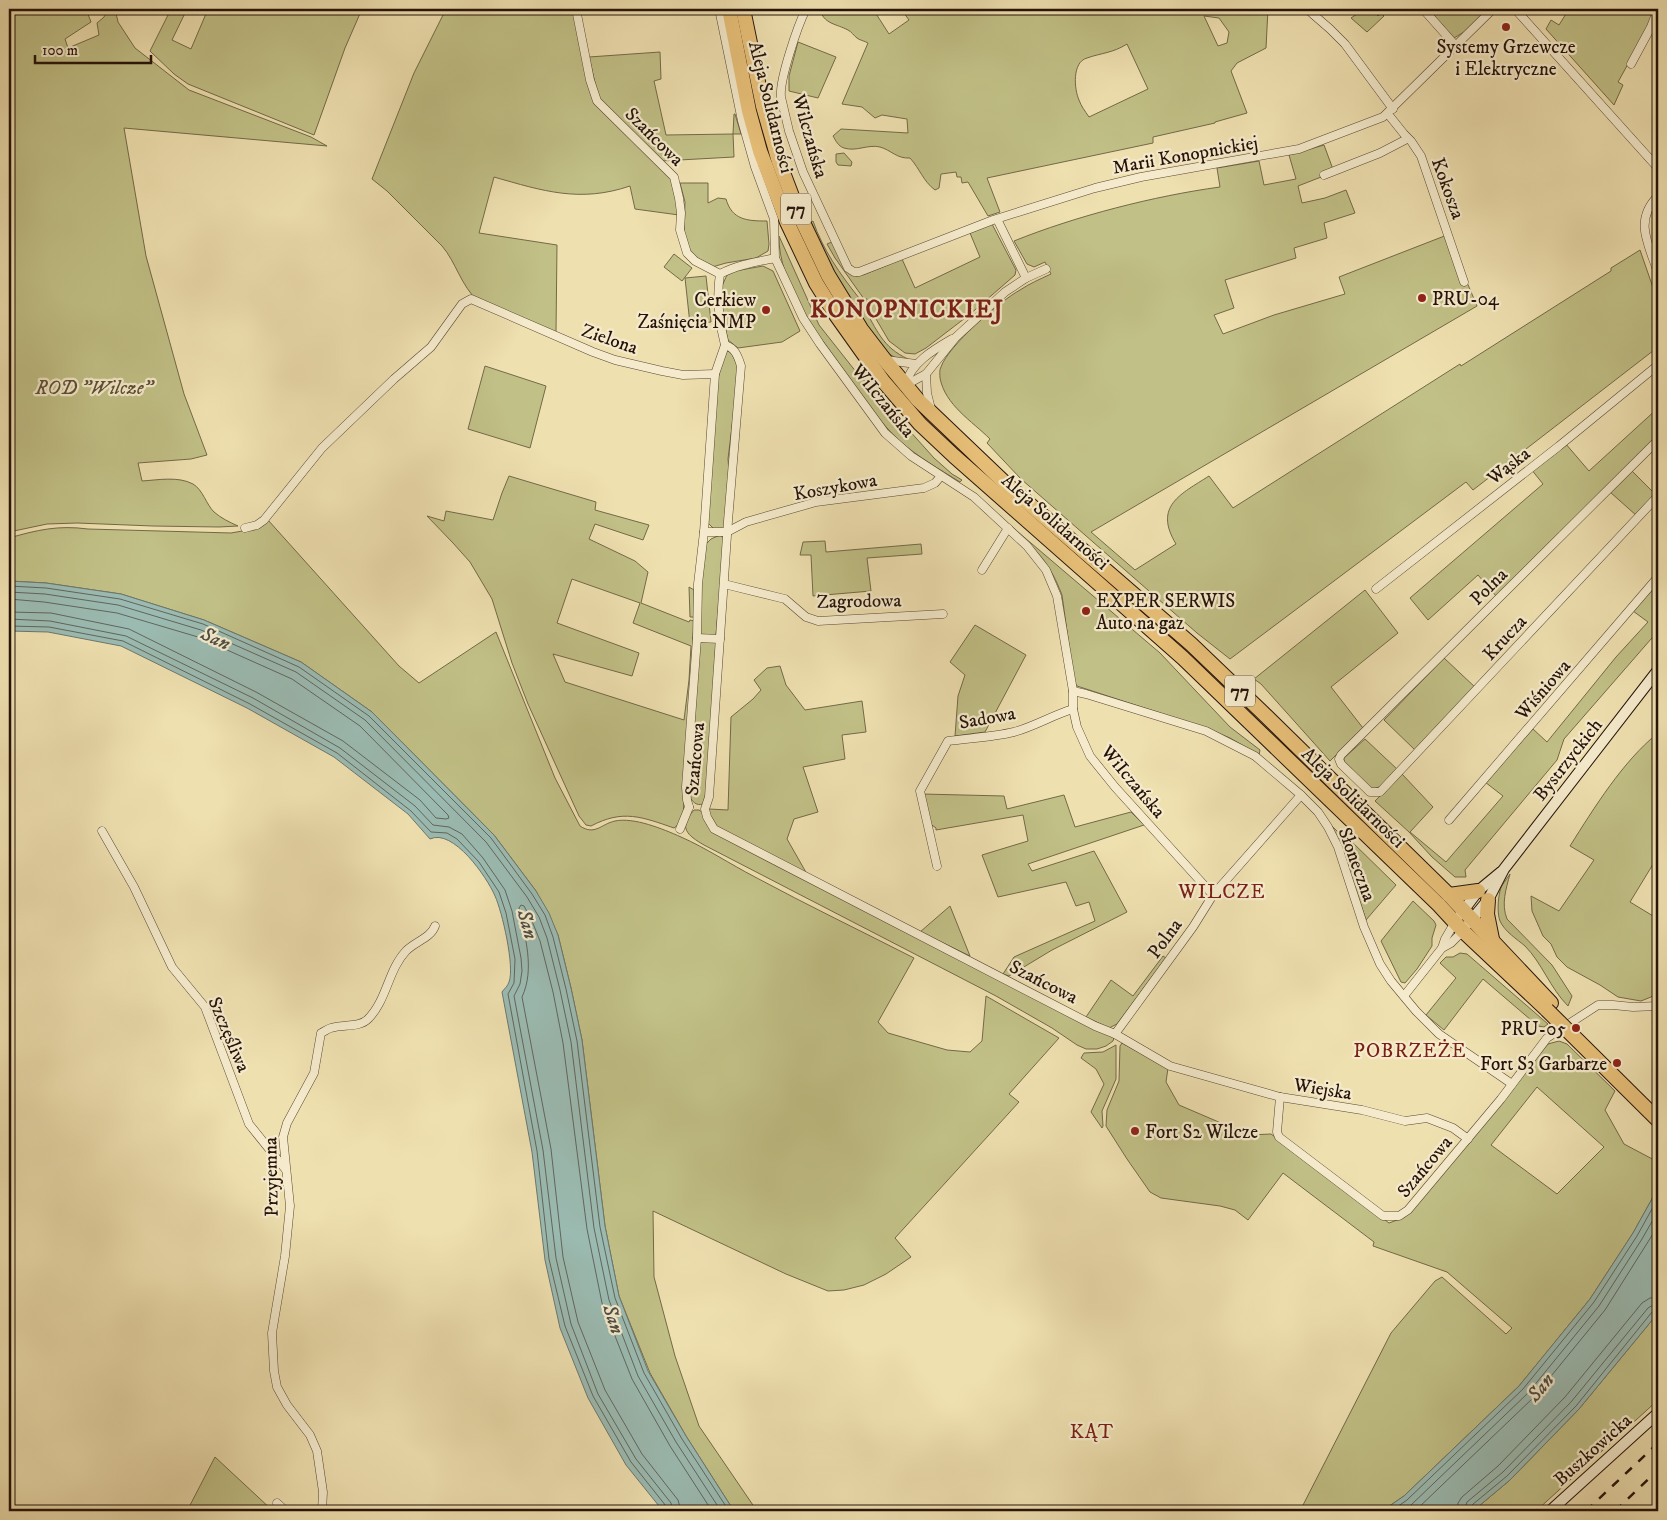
<svg xmlns="http://www.w3.org/2000/svg" width="1667" height="1520" viewBox="0 0 1667 1520" font-family="'IM FELL DW Pica',serif">
<rect width="100%" height="100%" fill="#efe0b0"/>
<filter id="stains"><feTurbulence type="fractalNoise" baseFrequency=".004" numOctaves="4"/><feColorMatrix values="0 0 0 0 .2 0 0 0 0 .09 0 0 0 0 .02 0 0 0 .5 -.17"/></filter>
<radialGradient id="worn" r=".72"><stop offset=".6" stop-color="#630" stop-opacity="0"/><stop offset="1" stop-color="#630" stop-opacity=".3"/></radialGradient>
<g fill="#c1c086" stroke="#736948" fill-rule="evenodd">
<path d="M9 9H86L91 22 65 39 68 48 99 35 97 23 104 17 109 9H115L118 22 135 48 189 90 311 137 327 146 124 128 146 256 184 394 207 455 191 459 138 463 142 481C158 480 178 476 193 484 203 490 206 504 214 512 221 518 229 522 238 526L219 527 153 526 77 523 47 524 9 532Z"/>
<polygon points="171,9 187,9 172,40 191,49 208,9 286,9 298,14 300,9 362,9 345,48 314,135 188,84 174,74 150,51"/>
<path d="M446 9H574L590 89 670 174 679 215 635 209 630 186C580 203 543 191 494 177L479 233 557 245 556 333 478 301C461 286 456 262 442 246L387 191 372 179 414 73Z"/>
<path d="M820 9H873L889 34 909 20 901 9H1268L1266 48 1237 63 1231 71 1247 113 1215 122V123L1153 137V143L987 178 1000 212 988 216 968 182 962 183 961 177H957L956 172 941 174 939 188 935 190C923 181 920 169 910 158 897 159 891 150 880 147 868 144 856 152 844 148 838 146 836 141 833 136L841 129 908 133 907 119 882 115 875 118 862 107 842 104 868 43C865 41 859 40 857 38 853 35 852 32 848 30 837 24 823 24 820 9ZM1204 16 1219 18 1229 32 1227 43 1218 46ZM1127 44 1148 89 1089 117C1085 111 1081 106 1079 100 1074 89 1072 62 1087 58 1101 53 1113 53 1127 44Z"/>
<polygon points="1428,9 1488,9 1464,32 1454,38"/>
<polygon points="1569,9 1657,9 1639,44 1618,82 1623,85 1614,105 1546,29 1551,20 1559,25"/>
<polygon points="1375,12 1378,16 1381,13 1384,16 1367,32 1351,18 1357,14"/>
<polygon points="798,42 836,57 818,98 789,91 789,76"/>
<polygon points="660,52 661,79 654,81 666,135 733,134 734,114 735,114 741,134 733,134 734,157 661,161 603,104 598,96 589,57"/>
<path d="M1324 145 1334 172 1298 186 1302 203 1325 198 1346 190 1355 213 1324 223 1327 238 1294 248 1296 258 1225 280 1234 308 1214 315 1223 334 1274 315 1345 294 1339 277 1447 235 1477 306 1091 532 1135 570 1176 544C1153 506 1181 494 1209 476L1233 508 1460 364 1461 366 1611 271V268L1640 250 1658 302V347L1473 490 1466 482 1230 659 1197 633 1021 479 987 443 990 439C972 421 945 405 940 378 940 375 939 370 941 367 948 346 1000 301 1020 290 1029 284 1040 279 1051 274L1045 262 1034 267 1027 264 1014 241C1076 216 1154 196 1220 187L1217 168 1259 161 1264 185 1296 179 1289 155Z"/>
<polygon points="844,153 852,162 851,166 838,165 836,162 836,154"/>
<path d="M680 183H708V203L718 198 726 199C732 220 747 221 767 221L769 244 768 251 756 258 726 263 712 267 693 256 690 250 684 234 685 202Z"/>
<path d="M1658 207V250C1654 235 1648 221 1658 207Z"/>
<path d="M813 221C823 250 840 274 859 298L856 306H863C877 330 882 347 908 359H898L889 354 871 334 820 249 811 222Z"/>
<polygon points="992,224 1016,270 1015,275 969,315 926,348 915,354 905,353 889,341 866,302 867,299 864,299 835,258 827,244 832,242 851,274 857,276 862,274 863,275 902,259 915,288 980,257 970,233"/>
<path d="M779 236 819 325 853 368 934 458 952 474 962 480 960 482C939 469 918 457 900 441 879 422 863 398 847 375 820 337 778 284 779 236Z"/>
<polygon points="674,254 692,268 682,281 664,267"/>
<polygon points="763,266 773,271 800,331 782,342 738,348 728,340 721,311 721,288 727,275 735,271"/>
<polygon points="706,276 711,322 690,324 685,278"/>
<polygon points="727,351 731,352 739,369 728,459 729,471 725,524 723,529 714,529 708,523 717,381 724,354"/>
<polygon points="485,366 546,386 530,448 468,429"/>
<polygon points="1658,408 1658,437 1496,596 1478,575 1428,620 1410,598 1543,484 1531,469 1565,443 1589,471"/>
<polygon points="1632,471 1656,495 1637,516 1610,492"/>
<path d="M509 476 596 502 595 510 649 525 643 540 595 524 589 539 635 561 648 572 641 603 689 622 690 620 694 621 683 818 679 824 674 828C642 817 623 809 591 826L586 825 579 816 528 704 512 663 492 599 470 562 453 543 427 516 444 521 446 511 493 520 502 493ZM572 579 640 603 633 623 691 646 689 680 684 720 565 682 553 654 632 676 639 653 557 623Z"/>
<path d="M268 520 399 666 419 683 496 632 555 778 580 826C595 836 601 824 615 821 634 817 663 829 681 837 706 848 730 864 755 877 807 905 861 931 914 958L878 1022 888 1033 947 1050 970 1052 982 1041 986 996 1059 1038 1009 1094 1019 1102 895 1238 911 1257 886 1274 864 1285 844 1290 828 1291 786 1274 653 1211 654 1277 675 1356 699 1426 757 1511H734L686 1436 650 1373 619 1296 605 1226 582 1040 571 988 558 935 536 891 494 835 372 712 301 662 204 620 121 594 46 583 9 581V538C37 530 58 525 88 529L231 533 248 530Z"/>
<path d="M1011 526 1160 653 1230 727 1260 750 1259 755 1230 738 1209 729 1077 686 1074 682 1062 595C1049 561 1036 550 1011 526Z"/>
<polygon points="720,535 725,539 716,634 714,636 703,637 700,634 699,592 706,544 711,539"/>
<polygon points="825,541 826,552 921,544 922,554 867,558 871,591 813,596 811,555 800,555 803,542"/>
<polygon points="1658,582 1658,631 1564,739 1557,760 1465,870 1466,877 1455,877 1432,857 1409,832 1375,801 1402,774 1433,807 1410,832 1446,862 1503,796 1485,782 1533,729 1547,742 1616,657 1648,622 1633,611"/>
<polygon points="689,587 694,590 694,617 690,617"/>
<polygon points="1365,590 1398,633 1331,687 1363,728 1330,761 1261,684 1254,679"/>
<polygon points="975,625 1026,655 985,732 955,736 958,696 965,675 950,662"/>
<path d="M716 641 708 786 703 804C696 806 693 802 689 796L700 642Z"/>
<polygon points="1444,658 1476,688 1416,751 1384,720"/>
<polygon points="780,666 786,685 805,710 862,701 866,732 842,735 845,759 803,767 818,812 794,819 787,839 807,874 718,828 709,813 709,809 728,810 731,717 753,699 761,690 754,680 767,668"/>
<path d="M1658 733V856L1630 902 1658 919V990L1651 997 1641 1001 1618 997 1600 985 1567 967 1557 957 1551 944 1543 936 1532 911 1531 896 1559 911 1594 860 1570 846C1594 808 1623 761 1658 733Z"/>
<path d="M1365 739 1398 770C1391 777 1382 789 1371 789L1344 761V758Z"/>
<polygon points="922,794 1004,796 1007,809 1064,795 1075,827 1131,812 1144,825 1028,864 1032,871 1094,851 1127,912 1052,950 1009,976 1003,974 1014,957 1095,921 1089,902 1076,906 1066,882 998,897 982,855 1028,841 1023,815 936,830 936,828 929,823"/>
<path d="M694 810H699L703 813 707 824 1111 1035 1114 1038 1113 1041 1106 1046 1097 1049H1086L1077 1045 1052 1028 996 996 704 845C687 835 678 828 694 810Z"/>
<polygon points="1332,826 1343,837 1350,840 1396,885 1366,920 1342,848"/>
<path d="M1510 874C1506 889 1501 904 1507 919L1552 965 1572 996 1568 1006C1550 988 1542 963 1525 946 1517 939 1505 932 1500 921 1497 913 1498 899 1500 891 1501 885 1507 879 1510 874Z"/>
<polygon points="1413,901 1434,921 1436,925 1432,938 1432,946 1417,969 1405,983 1401,982 1381,941"/>
<polygon points="950,906 970,956 920,932"/>
<polygon points="1460,953 1467,954 1548,1024 1544,1027 1538,1026 1483,979 1444,1030 1426,1015 1456,978 1440,963 1446,957 1453,957"/>
<polygon points="1163,956 1166,958 1117,1024 1109,1028 1086,1017 1111,980 1133,996"/>
<path d="M1559 1041 1567 1044 1615 1091 1605 1110 1624 1144 1658 1162V1188L1633 1233 1590 1299 1519 1386 1404 1496 1382 1511H1300L1391 1333 1435 1281 1442 1277 1506 1334 1512 1328 1447 1272 1373 1246 1374 1242 1283 1173 1248 1220 1235 1210 1220 1206 1161 1198 1150 1192 1127 1159 1106 1126 1107 1110 1119 1081 1120 1046 1122 1043 1168 1068 1166 1082 1179 1105 1249 1135 1271 1134 1389 1223 1405 1217 1476 1134 1548 1044ZM1537 1087 1604 1147 1557 1194 1491 1145Z"/>
<polygon points="1116,1045 1116,1079 1102,1111 1103,1126 1102,1128 1091,1112 1104,1084 1096,1069 1081,1058 1084,1053 1103,1052"/>
<polygon points="1658,1313 1658,1400 1536,1511 1473,1511 1510,1480 1579,1409"/>
<polygon points="215,1457 272,1510 272,1511 187,1511"/>
</g>
<g fill="#9bbbb2" stroke="#6c776f">
<path d="M9 581 46 583 121 594 204 620 301 662 372 712 494 835 536 891 549 913 558 935 571 988 582 1040 605 1226 619 1296 648 1371 686 1436 734 1511H663L626 1465 588 1398 560 1328 545 1260 532 1152 502 992C504 989 508 986 509 982 515 967 502 911 495 896 487 877 453 828 430 839L408 814 334 757 247 708 121 646 48 632 9 631Z"/>
<polygon points="1658,1188 1658,1313 1579,1409 1510,1480 1473,1511 1382,1511 1404,1496 1519,1386 1590,1299 1633,1233"/>
</g>
<g fill="none" stroke-linecap="round" stroke-linejoin="round">
<g stroke="#60665e" stroke-width="1">
<polyline points="9,586 46,588 120,599 203,624 299,667 369,716 491,838 532,894 545,915 553,937 566,989 577,1041 600,1227 615,1298 644,1373 682,1439 729,1511"/>
<polyline points="9,592 45,594 118,605 201,630 296,672 365,720 486,842 527,897 539,917 547,938 560,990 571,1042 594,1228 609,1300 638,1376 676,1442 721,1511"/>
<polyline points="9,599 44,602 117,613 198,637 292,679 360,726 448,815 449,818 446,819 436,818 420,800 343,741 256,692 129,629 51,613 9,612"/>
<polyline points="9,619 50,621 126,636 253,698 340,748 415,806 433,825 449,827 462,834 483,858 505,890 512,911 521,958 522,971 520,984 514,996 543,1150 556,1258 571,1324 598,1394 636,1459 671,1503 673,1511"/>
<polyline points="9,626 49,627 123,641 250,704 337,753 411,811 431,832 447,833 457,839 479,862 499,892 506,913 515,959 514,983 508,994 537,1151 549,1259 565,1326 593,1396 631,1462 666,1506 667,1511"/>
<path d="M681 1511 678 1500 642 1454 605 1390 578 1322 563 1257 551 1149 522 997C535 969 525 937 519 908L521 905 524 906 532 921 540 941 553 992 563 1043 587 1229 602 1303 632 1379 670 1446 712 1511"/>
<polyline points="1391,1511 1407,1500 1523,1389 1594,1302 1637,1236 1658,1198"/>
<polyline points="1402,1511 1411,1505 1528,1393 1599,1306 1642,1239 1658,1211"/>
<polyline points="1415,1511 1534,1397 1605,1310 1658,1226"/>
<polyline points="1457,1511 1458,1503 1462,1497 1498,1466 1565,1397 1642,1303 1650,1298 1658,1297"/>
<polyline points="1464,1511 1467,1502 1503,1472 1571,1402 1648,1308 1653,1305 1658,1304"/>
<polyline points="1471,1511 1472,1505 1507,1476 1576,1406 1652,1312 1658,1310"/>
</g>
<g stroke="#584634" stroke-width="9">
<g id="street">
<polyline points="576,9 590,80 597,101 674,177 679,198 681,213 680,230 687,253 695,261 720,274"/>
<polyline points="719,9 742,121 755,167 774,219 775,258 803,318 820,344 885,433 911,456 974,497 1027,546 1046,570 1057,596 1073,691 1073,709 1077,727 1090,756 1115,787 1213,895"/>
<path d="M806 9C798 25 779 80 781 97L789 131 803 172 848 268 854 272H859L993 220 1095 188 1141 177 1299 149 1383 117 1493 9"/>
<polyline points="1307,9 1330,29 1345,44 1393,109"/>
<polyline points="1423,9 1455,45"/>
<polyline points="1515,9 1658,168"/>
<polyline points="1631,64 1651,27 1658,9"/>
<polyline points="1388,114 1404,134 1411,141 1421,156 1464,282"/>
<polyline points="1324,175 1380,153 1405,140 1407,138"/>
<path d="M1658 196C1633 221 1649 245 1658 273"/>
<polyline points="1026,278 1046,269"/>
<path d="M725 345C735 348 738 356 741 366L728 521 709 797 705 809 707 817 714 829 1095 1026 1115 1034 1170 1066 1280 1097 1362 1110 1405 1121 1427 1118 1453 1128 1468 1139"/>
<path d="M725 345C719 321 716 298 720 274 737 265 756 262 775 258"/>
<polyline points="886,360 916,364"/>
<polyline points="926,374 927,393 931,409"/>
<path d="M905 385C911 363 933 350 952 339"/>
<polyline points="904,386 926,374 956,337 1005,292 1026,278 997,219"/>
<polyline points="1658,440 1341,755 1339,759 1341,764 1370,792 1380,792 1658,496"/>
<polyline points="245,528 257,525 264,520 322,448 394,379 431,347 462,304 471,299 593,352 615,360 662,371 683,375 715,374"/>
<polyline points="704,532 727,532 746,522 816,502 924,488 935,483 941,476"/>
<polyline points="982,570 1008,528"/>
<polyline points="724,584 785,599 806,617 818,621 943,614"/>
<polyline points="1376,589 1559,446 1658,365"/>
<polyline points="697,638 720,639"/>
<polyline points="1073,691 1086,694 1206,731 1255,756 1301,795 1318,812 1328,827 1338,847 1364,927 1380,964 1391,981 1416,1011 1439,1034 1512,1084"/>
<polyline points="689,807 687,800 686,787 697,638 698,584 704,532 715,374 725,345"/>
<polyline points="1449,820 1658,577"/>
<polyline points="680,829 689,807"/>
<polyline points="102,831 134,887 172,967 205,1007 249,1124 286,1170"/>
<path d="M937 866 920 791 948 741C970 738 993 737 1014 732 1035 726 1053 715 1073 709"/>
<polyline points="1442,948 1445,939 1455,922"/>
<polyline points="1404,996 1442,948 1451,943 1463,931"/>
<polyline points="1115,1034 1193,927 1213,895 1301,795"/>
<polyline points="1280,1097 1277,1132 1279,1137 1383,1216 1399,1216 1408,1210 1501,1099 1547,1038 1598,1005 1613,1005 1633,1007 1658,1006"/>
<polyline points="277,1503 286,1511"/>
<path d="M322 1511 323 1492 317 1451 310 1435 287 1405 277 1387 274 1371 272 1333 285 1256 290 1206 283 1137 287 1123 314 1073 321 1033C324 1032 327 1029 331 1028 343 1024 359 1028 368 1019 387 1000 388 970 406 951 414 942 431 938 435 926"/>
</g>
</g>
<g stroke="#25120a" stroke-width="12">
<g id="secondary">
<polyline points="1460,915 1478,891 1501,872"/>
<polyline points="1469,923 1488,900 1504,869 1658,670"/>
<polyline points="1550,1511 1658,1413"/>
</g>
</g>
<g stroke="#25120a" stroke-width="16">
<g id="highway">
<polyline points="729,9 749,111 760,151 787,222 816,283 836,315 883,381 920,424 954,456 1183,658 1439,905 1463,931 1547,1010"/>
<polyline points="743,9 763,106 779,162 798,212 828,275 861,329 884,359 918,400 1005,483 1191,644 1261,711 1449,895 1551,1003"/>
<polyline points="1449,895 1478,891"/>
<polyline points="1488,900 1487,914 1492,939"/>
</g>
</g>
<use href="#street" stroke="#f5ebcc" stroke-width="8"/>
<use href="#secondary" stroke="#f5ebcc" stroke-width="10"/>
<use href="#highway" stroke="#e8c078" stroke-width="14"/>
<g stroke="#25120a" stroke-width="2.5" stroke-dasharray="9 9" stroke-linecap="butt">
<polyline points="1586,1511 1658,1443"/>
<polyline points="1615,1511 1658,1470"/>
</g>
<g stroke="#25120a" stroke-width="16" stroke-linecap="butt">
<polyline id="highway-bridge" points="1547,1010 1658,1120"/>
</g>
<use href="#highway-bridge" stroke="#e8c078" stroke-width="14"/>
</g>
<g fill="#8f2418" stroke="#f5ebcc" stroke-width="2">
<circle cx="1506" cy="27" r="5"/>
<circle cx="1422" cy="298" r="5"/>
<circle cx="766" cy="310" r="5"/>
<circle cx="1086" cy="611" r="5"/>
<circle cx="1576" cy="1028" r="5"/>
<circle cx="1617" cy="1063" r="5"/>
<circle cx="1135" cy="1131" r="5"/>
</g>
<g text-anchor="middle" stroke-width="4.5" stroke-linejoin="round" paint-order="stroke">
<g fill="#f5ebcc" stroke="#635344" stroke-width="1">
<rect x="781" y="193.5" width="30" height="31" rx="4"/>
<rect x="1225" y="675.5" width="30" height="31" rx="4"/>
</g>
<g font-size="18" font-weight="bold" fill="#25120a">
<text x="796" y="215">77</text>
<text x="1240" y="697">77</text>
</g>
<g font-size="19" fill="#25120a" stroke="#f5ebcc" text-anchor="start">
<text x="1506" y="53" text-anchor="middle">Systemy Grzewcze<tspan x="1506" dy="22">i Elektryczne</tspan></text>
<text x="1432" y="305">PRU-04</text>
<text x="756" y="306" text-anchor="end">Cerkiew<tspan x="756" dy="22">Zaśnięcia NMP</tspan></text>
<text x="1096" y="607">EXPER SERWIS<tspan x="1096" dy="22">Auto na gaz</tspan></text>
<text x="1566" y="1035" text-anchor="end">PRU-05</text>
<text x="1607" y="1070" text-anchor="end">Fort S3 Garbarze</text>
<text x="1145" y="1138">Fort S2 Wilcze</text>
</g>
<g font-size="19" fill="#25120a" stroke="#f5ebcc">
<text transform="translate(772 107) rotate(76)" y="7">Aleja Solidarności</text>
<text transform="translate(655 136) rotate(45)" y="7">Szańcowa</text>
<text transform="translate(811 136) rotate(74)" y="7">Wilczańska</text>
<text transform="translate(1185 154) rotate(-10)" y="7">Marii Konopnickiej</text>
<text transform="translate(1449 188) rotate(70)" y="7">Kokosza</text>
<text transform="translate(610 338) rotate(19)" y="7">Zielona</text>
<text transform="translate(884 400) rotate(51)" y="7">WiIczańska</text>
<text transform="translate(1508 465) rotate(-38)" y="7">Wąska</text>
<text transform="translate(835 486) rotate(-10)" y="7">Koszykowa</text>
<text transform="translate(1056 521) rotate(41)" y="7">Aleja Solidarności</text>
<text transform="translate(1488 586) rotate(-45)" y="7">Polna</text>
<text transform="translate(859 600) rotate(-1)" y="7">Zagrodowa</text>
<text transform="translate(1504 637) rotate(-47)" y="7">Krucza</text>
<text transform="translate(1542 689) rotate(-49)" y="7">Wiśniowa</text>
<text transform="translate(987 717) rotate(-10)" y="7">Sadowa</text>
<text transform="translate(694 759) rotate(-85)" y="7">Szańcowa</text>
<text transform="translate(1567 759) rotate(-52)" y="7">Bystrzyckich</text>
<text transform="translate(1134 781) rotate(50)" y="7">WiIczańska</text>
<text transform="translate(1354 797) rotate(44)" y="7">Aleja Solidarności</text>
<text transform="translate(1358 864) rotate(70)" y="7">Słoneczna</text>
<text transform="translate(1164 938) rotate(-54)" y="7">Polna</text>
<text transform="translate(1044 981) rotate(27)" y="7">Szańcowa</text>
<text transform="translate(230 1034) rotate(67)" y="7">Szczęśliwa</text>
<text transform="translate(1323 1088) rotate(9)" y="7">Wiejska</text>
<text transform="translate(1424 1166) rotate(-50)" y="7">Szańcowa</text>
<text transform="translate(270 1177) rotate(-91)" y="7">Przyjemna</text>
<text transform="translate(1592 1449) rotate(-42)" y="7">Buszkowicka</text>
</g>
<g font-size="19" font-style="italic" fill="#5c4f35" stroke="#f5ebcc">
<text x="94" y="394">ROD "Wilcze"</text>
</g>
<g font-size="20" font-style="italic" fill="#4e4d45" stroke="#f5ebcc">
<text transform="translate(216 638) rotate(25)" y="7">San</text>
<text transform="translate(528 924) rotate(74)" y="7">San</text>
<text transform="translate(614 1319) rotate(72)" y="7">San</text>
<text transform="translate(1540 1387) rotate(-51)" y="7">San</text>
</g>
<g font-size="20" letter-spacing="1" fill="#7a1f14" stroke="#f5ebcc">
<text x="1222" y="898">WILCZE</text>
<text x="1410" y="1057">POBRZEŻE</text>
<text x="1092" y="1438">KĄT</text>
</g>
<g font-size="24" font-weight="bold" letter-spacing="1" fill="#7a1f14" stroke="#f5ebcc">
<text x="907" y="317">KONOPNICKIEJ</text>
</g>
</g>
<rect width="1667" height="1520" fill="none" stroke="#efe0b0" stroke-width="30"/>
<rect x="10" y="10" width="1647" height="1500" fill="none" stroke="#25120a" stroke-width="2.5"/>
<rect x="15" y="15" width="1637" height="1490" fill="none" stroke="#25120a"/>
<path d="M35 55v8h116v-8" fill="none" stroke="#25120a" stroke-width="2.5"/>
<text x="42" y="55" font-size="15" fill="#25120a" stroke="#f5ebcc" stroke-width="4" paint-order="stroke">100 m</text>
<rect width="100%" height="100%" filter="url(#stains)"/>
<rect width="100%" height="100%" fill="url(#worn)"/>
</svg>
